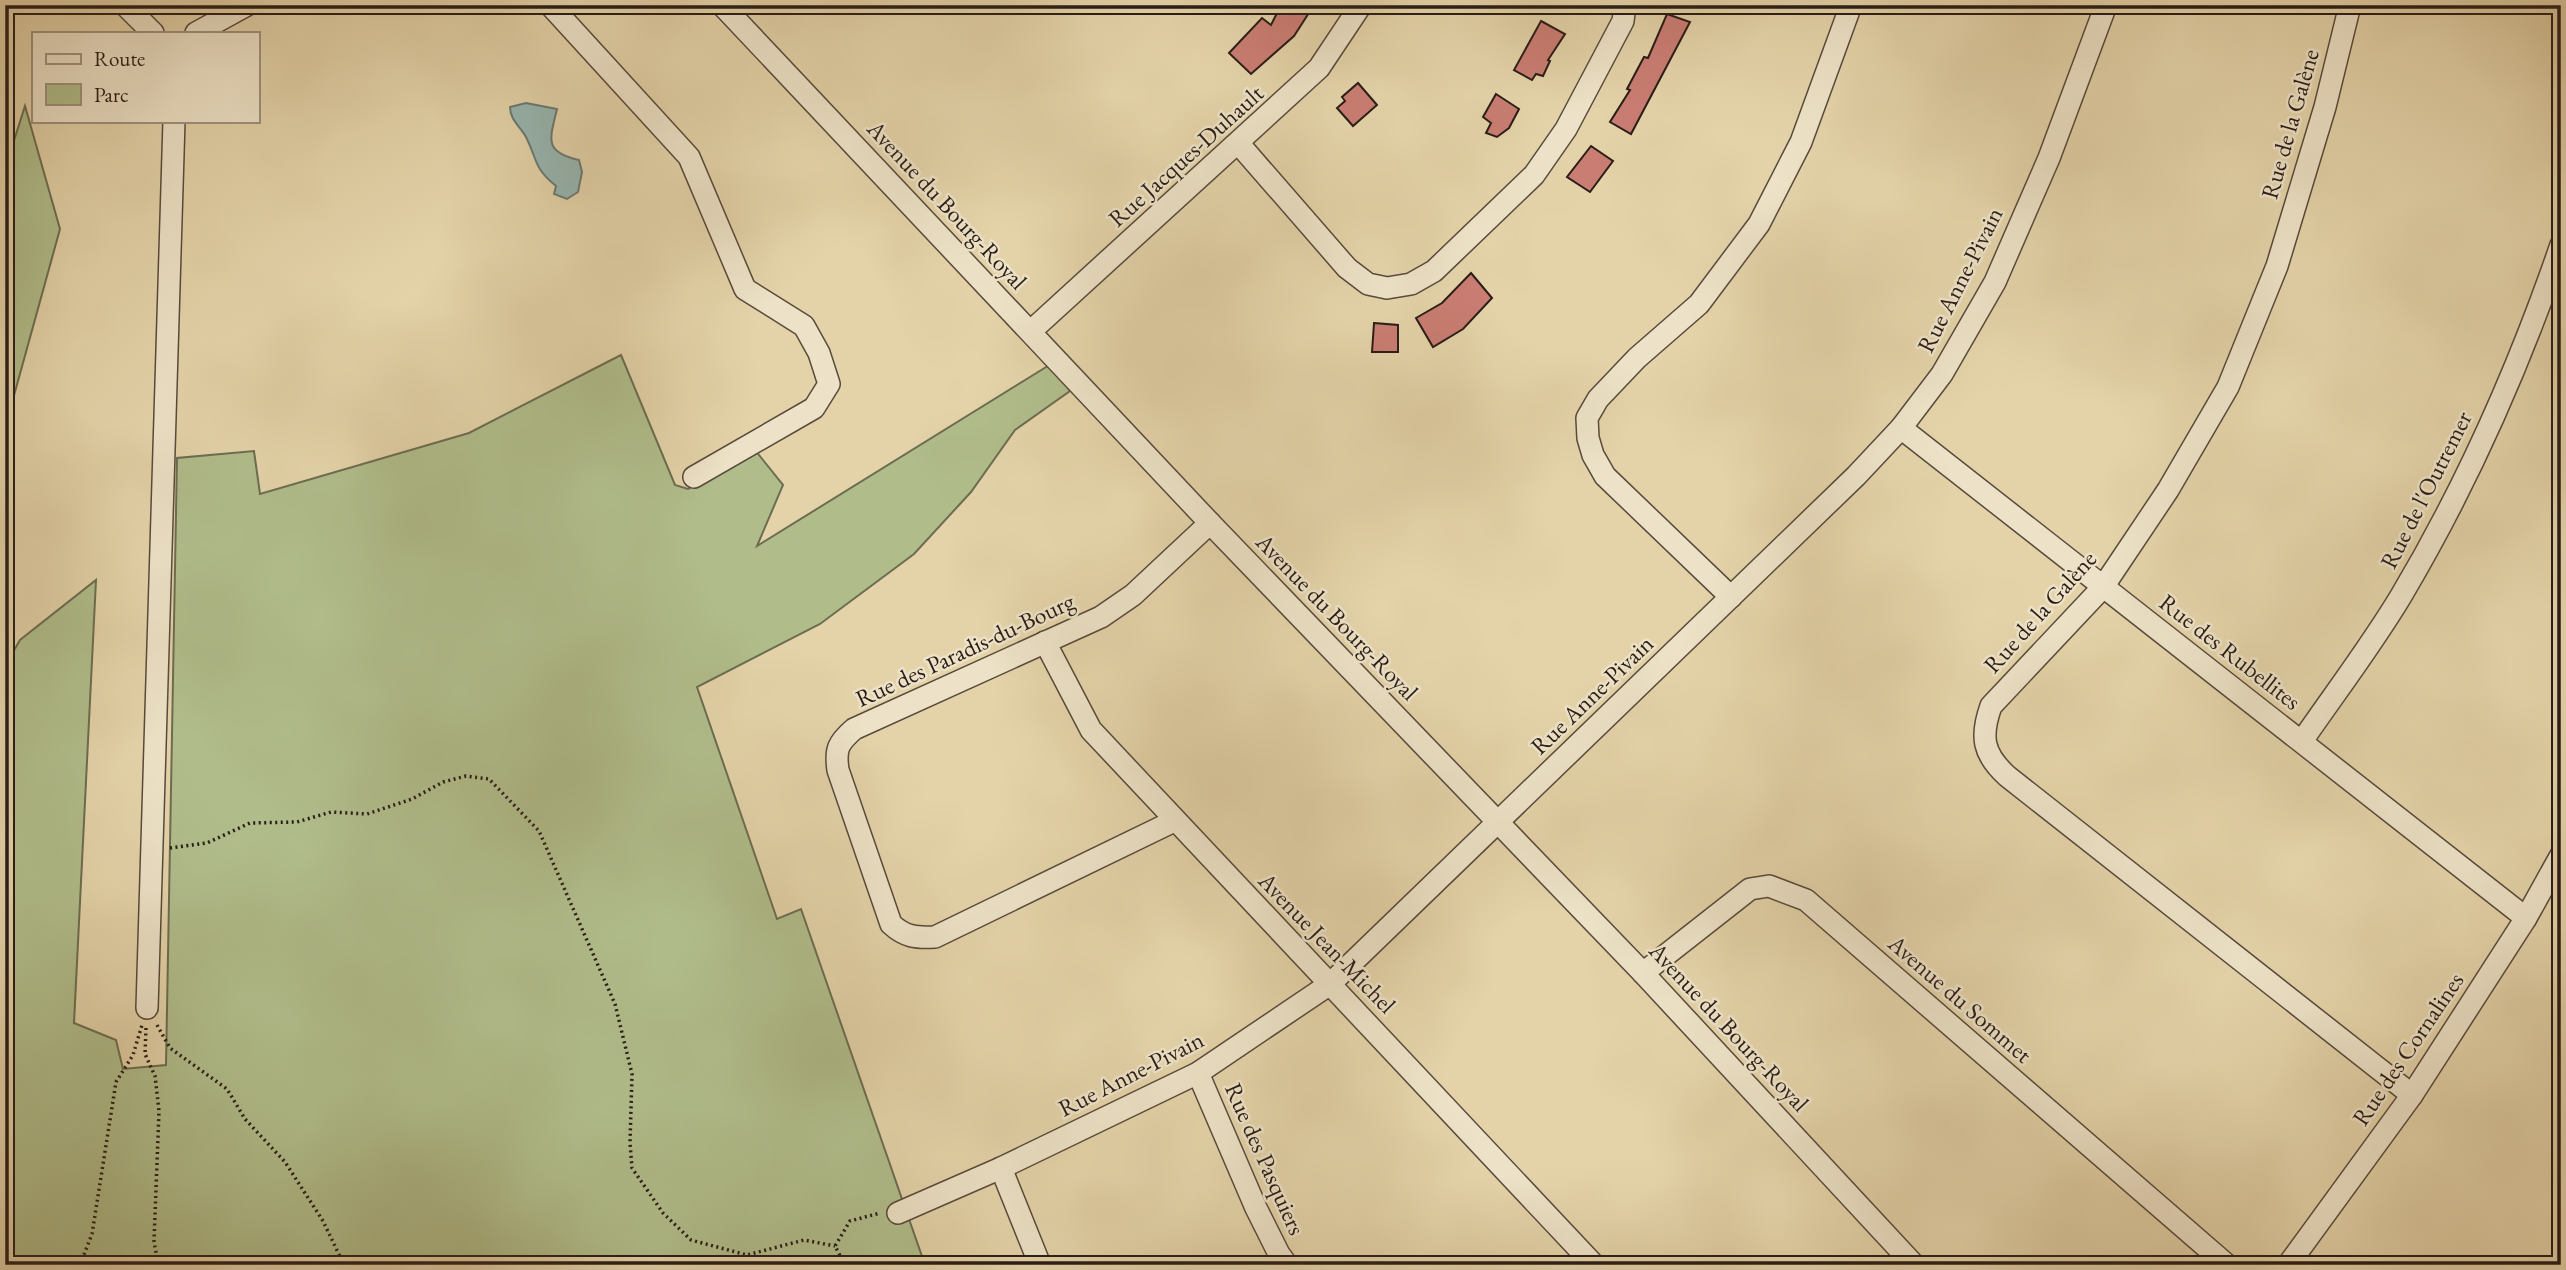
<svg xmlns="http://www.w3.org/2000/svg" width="2566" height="1270" viewBox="0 0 2566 1270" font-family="'EB Garamond',serif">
<rect width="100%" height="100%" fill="#e4d3a9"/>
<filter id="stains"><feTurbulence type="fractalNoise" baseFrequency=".00286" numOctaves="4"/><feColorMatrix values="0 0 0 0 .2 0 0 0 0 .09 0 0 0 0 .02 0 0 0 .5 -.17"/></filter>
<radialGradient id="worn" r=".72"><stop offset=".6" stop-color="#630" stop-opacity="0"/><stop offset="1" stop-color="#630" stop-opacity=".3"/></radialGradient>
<g fill="#b0bd8b" stroke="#6c6d51" stroke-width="2">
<polygon points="25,106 60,229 5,428 5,169"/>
<polygon points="621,355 675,485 688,489 755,450 783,485 757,546 1051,364 1070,391 1015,430 971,492 914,554 820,624 697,687 777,919 801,909 925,1265 5,1265 5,666 20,640 96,580 74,1023 116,1040 123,1069 166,1065 177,458 254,451 260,494 469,433"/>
</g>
<path fill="#97b6b0" stroke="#6b7973" stroke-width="2" d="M526 103 557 109C550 139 543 152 579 160L582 172 578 192 567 199 554 194 556 186C533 167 538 161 526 137 520 126 510 120 510 107Z"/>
<g fill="#ca7d73" stroke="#291d17" stroke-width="2">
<polygon points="1281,5 1314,5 1294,36 1251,74 1229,53 1262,18 1271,25"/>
<polygon points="1667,14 1690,22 1631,134 1610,122 1630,90 1627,89 1644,57 1648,58"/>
<polygon points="1541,21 1565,34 1548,60 1550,61 1543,76 1536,74 1532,80 1514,70"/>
<polygon points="1358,83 1377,105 1353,126 1337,108 1345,101 1342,97"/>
<polygon points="1496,94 1519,109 1509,128 1497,137 1486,133 1491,123 1483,117"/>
<polygon points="1591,146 1613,161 1590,192 1567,177"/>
<polygon points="1471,273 1492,298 1463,329 1433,347 1416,318 1442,303"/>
<polygon points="1374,323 1398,325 1398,352 1372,352"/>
</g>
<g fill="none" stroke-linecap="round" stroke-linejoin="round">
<g stroke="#584a3c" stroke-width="24">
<g id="minor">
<polyline points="125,5 153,33"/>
<polyline points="550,5 689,157 745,289 804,326 819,353 829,384 814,408 694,477"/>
<polyline points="722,5 1210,523 1643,973 1914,1265"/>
<path d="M2350 5 2325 107 2277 266 2228 387 2168 490 2103 587 1991 706C1980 737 1983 754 2007 776L2412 1095"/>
<polyline points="196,33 247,5"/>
<polyline points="1239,144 1347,268 1368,284 1387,288 1411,284 1434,271 1534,175 1566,129 1623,21 1625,5"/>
<polyline points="1031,331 1319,68 1361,5"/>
<polyline points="1901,428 2526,918"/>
<polyline points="1731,597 1605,476 1593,455 1588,438 1587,418 1598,399 1637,358 1699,304 1759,224 1801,142 1851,5"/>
<polyline points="1045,642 1091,730 1594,1265"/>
<path d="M2302 741C2335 693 2371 646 2401 596 2467 485 2519 367 2561 245"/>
<path d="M1174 821 935 937C916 938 905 937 891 924L838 770C835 749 838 743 854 729L1101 617 1133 595 1210 523"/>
<polyline points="1643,973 1750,889 1769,886 1806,900 2227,1265"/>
<polyline points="147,1008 174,121"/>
<polyline points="1198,1073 1256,1208 1279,1254 1287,1265"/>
<polyline points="1001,1168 1040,1265"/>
<polyline points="898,1213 1001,1168 1198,1073 1330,984 1856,476 1901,428 1942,374 1995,282 2049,158 2106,5"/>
<polyline points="2288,1265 2412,1095 2526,918 2561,855"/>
</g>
</g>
<g stroke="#291d17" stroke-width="3.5" stroke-dasharray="2 3.5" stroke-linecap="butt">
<polyline points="170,848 207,843 250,823 297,822 331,812 367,814 412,799 443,782 466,776 489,779 539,831 615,1004 632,1074 630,1143 632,1168 663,1213 691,1240 747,1255 804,1240 835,1246"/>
<polyline points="157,1025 170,1048 227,1089 245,1119 285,1162 323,1221 344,1265"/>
<polyline points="146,1028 145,1054 155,1076 159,1111 154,1241 158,1265"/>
<polyline points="80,1265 92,1234 116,1082 133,1055 142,1025"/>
<polyline points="845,1265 835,1246 850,1221 880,1213"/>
</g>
<use href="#minor" stroke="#ede2c7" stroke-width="21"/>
</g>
<g text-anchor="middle" stroke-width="5" stroke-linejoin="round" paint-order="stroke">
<g font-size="24" fill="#291d17" stroke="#ede2c7">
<text transform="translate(2290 124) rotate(-74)" y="8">Rue de la Galène</text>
<text transform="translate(1186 156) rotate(-42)" y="8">Rue Jacques-Duhault</text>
<text transform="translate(947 205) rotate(47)" y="8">Avenue du Bourg-Royal</text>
<text transform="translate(1960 280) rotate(-63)" y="8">Rue Anne-Pivain</text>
<text transform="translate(2426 490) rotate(-63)" y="8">Rue de l'Outremer</text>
<text transform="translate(2040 612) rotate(-48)" y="8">Rue de la Galène</text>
<text transform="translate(1337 617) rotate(46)" y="8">Avenue du Bourg-Royal</text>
<text transform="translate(965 650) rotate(-25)" y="8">Rue des Paradis-du-Bourg</text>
<text transform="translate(2230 652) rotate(38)" y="8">Rue des Rubellites</text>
<text transform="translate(1592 695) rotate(-44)" y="8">Rue Anne-Pivain</text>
<text transform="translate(1327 943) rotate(46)" y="8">Avenue Jean-Michel</text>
<text transform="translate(1960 999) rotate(41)" y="8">Avenue du Sommet</text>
<text transform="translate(1729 1027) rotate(47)" y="8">Avenue du Bourg-Royal</text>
<text transform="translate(2408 1049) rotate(-56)" y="8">Rue des Cornalines</text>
<text transform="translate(1131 1074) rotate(-27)" y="8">Rue Anne-Pivain</text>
<text transform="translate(1265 1159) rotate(66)" y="8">Rue des Pasquiers</text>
</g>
</g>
<rect width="2566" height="1270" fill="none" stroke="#e4d3a9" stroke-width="28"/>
<rect x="7" y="7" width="2552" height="1256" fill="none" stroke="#291d17" stroke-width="3.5"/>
<rect x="14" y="14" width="2538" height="1242" fill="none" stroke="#291d17" stroke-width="2"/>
<rect x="32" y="32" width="228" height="91" fill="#ede2c7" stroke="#9f9381" stroke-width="2"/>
<rect x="46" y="54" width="35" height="10" fill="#ede2c7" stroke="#9f9381" stroke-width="2"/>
<text x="94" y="66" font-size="21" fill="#291d17">Route</text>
<rect x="46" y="84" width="35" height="21" fill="#b0bd8b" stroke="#9f9381" stroke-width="2"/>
<text x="94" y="102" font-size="21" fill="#291d17">Parc</text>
<rect width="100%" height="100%" filter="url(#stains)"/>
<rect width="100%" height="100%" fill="url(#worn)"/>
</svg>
